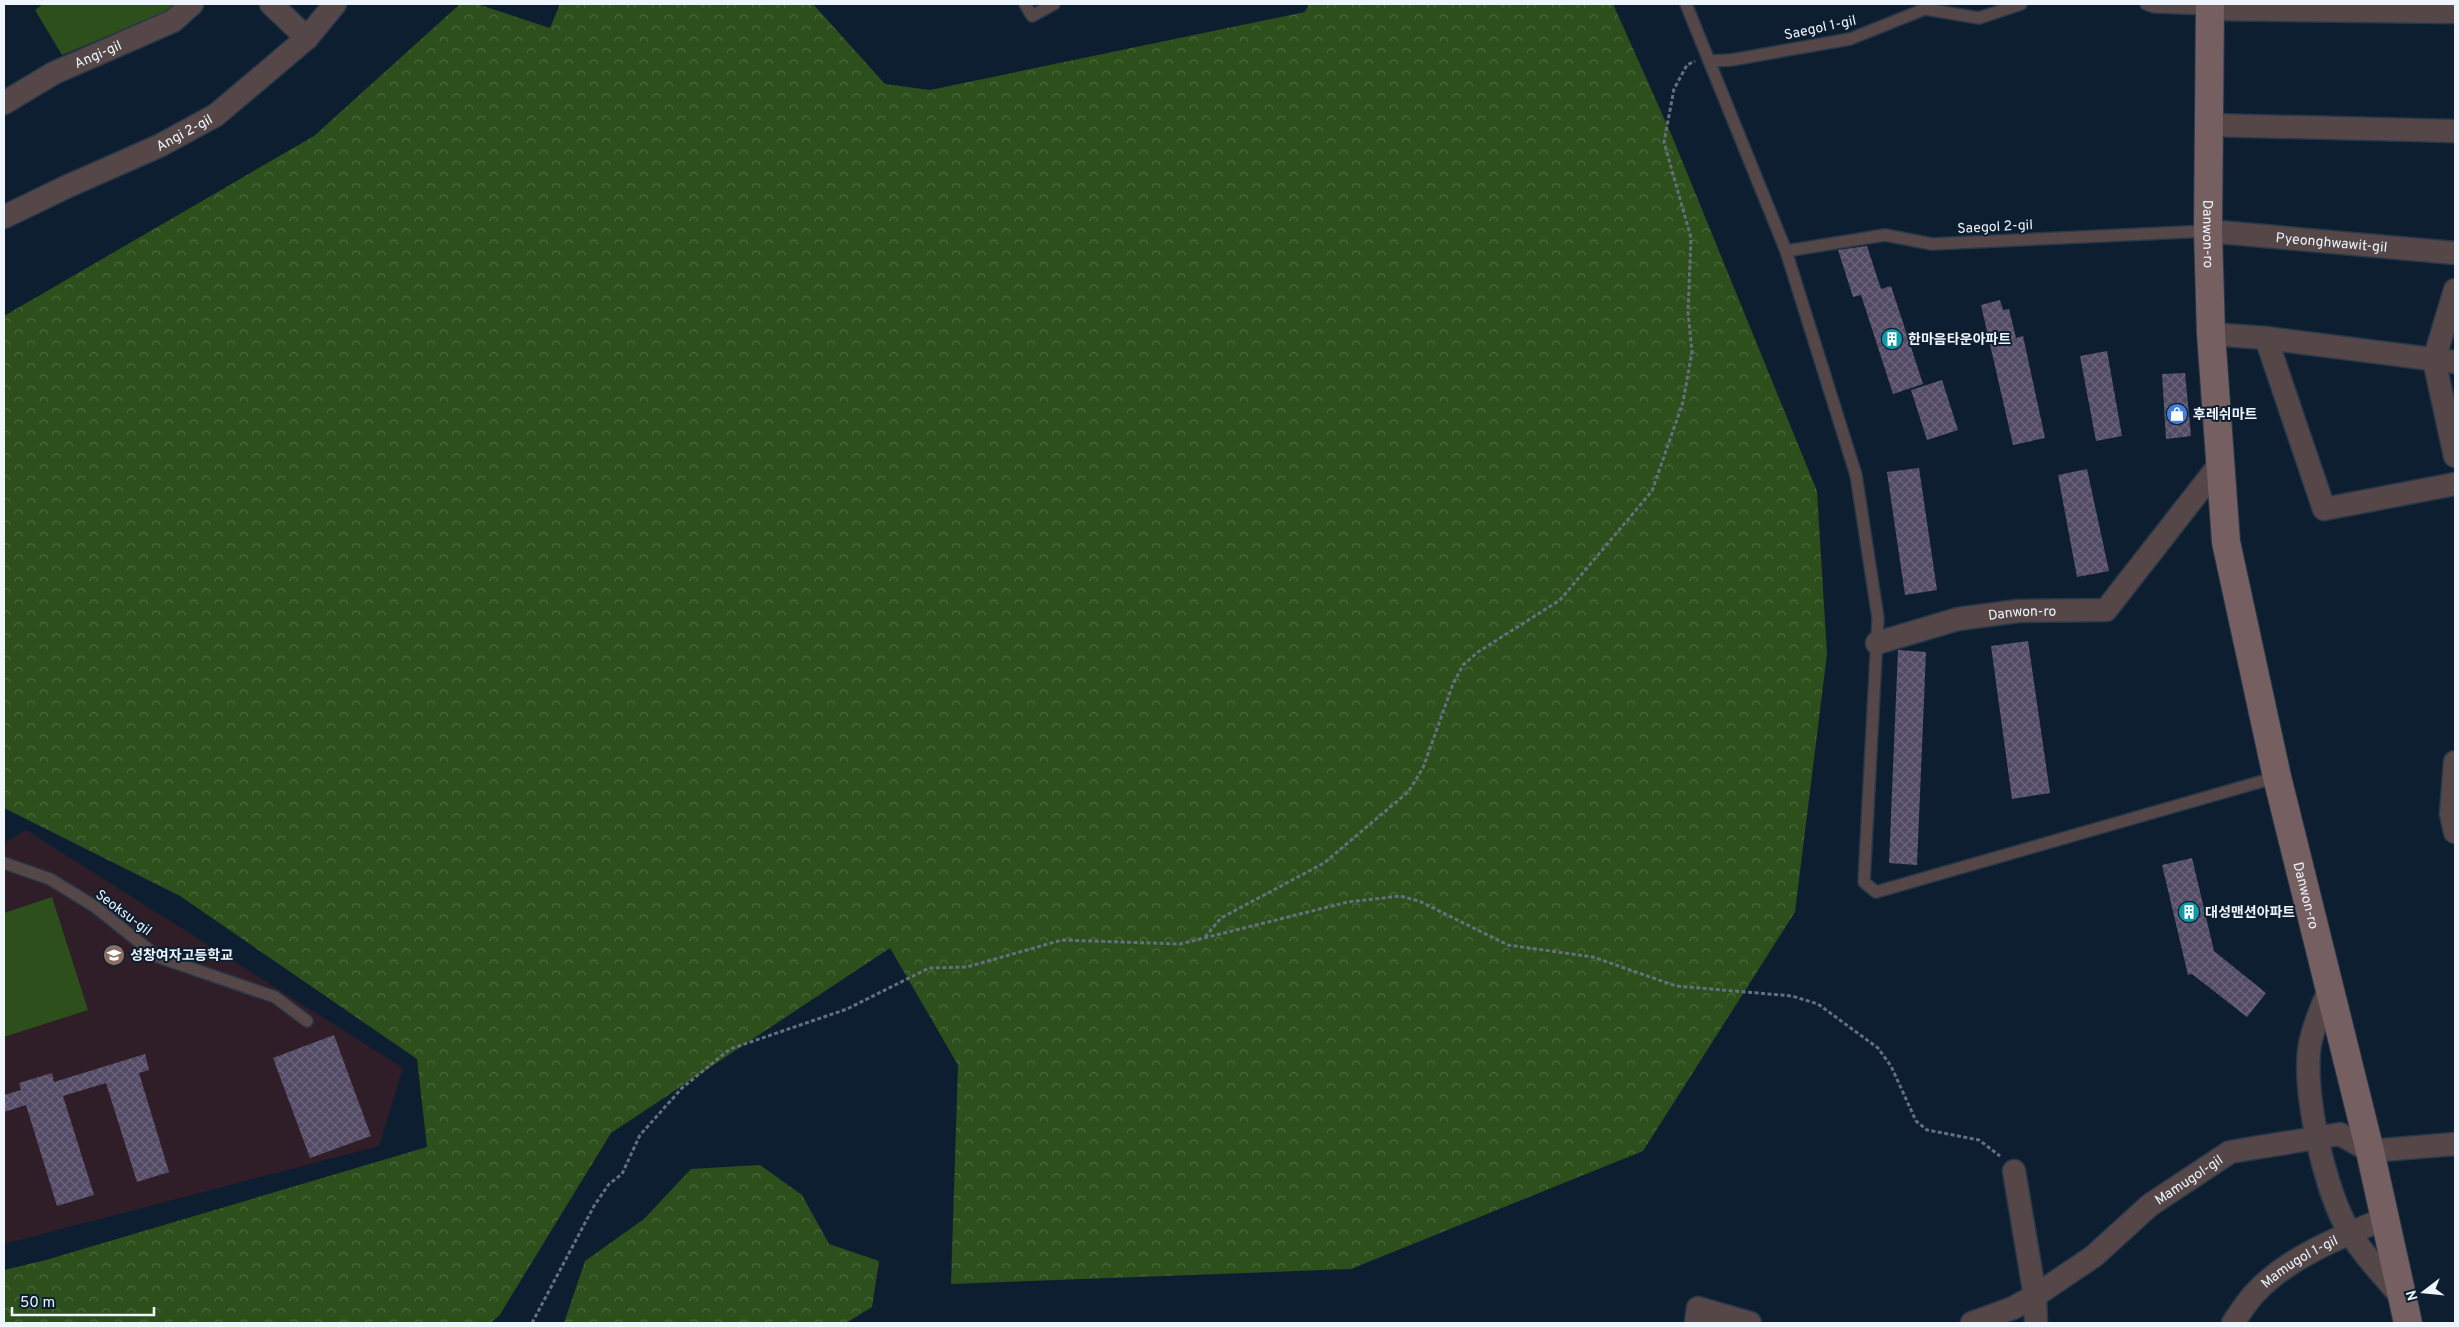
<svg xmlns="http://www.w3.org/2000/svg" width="2459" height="1327" viewBox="0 0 2459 1327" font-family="Overpass,'Noto Sans KR',sans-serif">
<defs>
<pattern id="forest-crowns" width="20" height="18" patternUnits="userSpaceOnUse" patternTransform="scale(1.25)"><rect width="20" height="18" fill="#2c4f1b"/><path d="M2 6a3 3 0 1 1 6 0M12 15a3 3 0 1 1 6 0" fill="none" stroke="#4b693d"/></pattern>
<pattern id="building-cross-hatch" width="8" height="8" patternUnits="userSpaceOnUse" patternTransform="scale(1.25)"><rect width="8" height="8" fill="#534b65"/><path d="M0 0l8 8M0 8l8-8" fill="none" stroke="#6c667c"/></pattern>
</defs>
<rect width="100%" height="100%" fill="#0e1e31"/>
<polygon fill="#2f1e27" points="26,830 403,1068 379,1146 4,1244 4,843"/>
<g fill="url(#forest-crowns)">
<polygon points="460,4 477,4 550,28 560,4 813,4 885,84 930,90 1305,12 1309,4 1613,4 1672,136 1817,491 1827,654 1795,912 1643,1151 1351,1269 951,1284 958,1065 890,948 611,1133 499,1316 490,1323 4,1323 4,1270 46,1260 427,1147 417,1059 180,896 4,808 4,316 314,136"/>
<polygon points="760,1165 802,1195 829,1244 879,1261 872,1307 846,1323 564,1323 585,1261 644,1219 691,1169"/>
</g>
<g fill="#2c4f1b">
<polygon points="43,4 174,4 163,13 62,55 35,10"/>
<polygon points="52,897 88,1010 4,1037 4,913"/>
</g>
<g fill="url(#building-cross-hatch)">
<polygon points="1867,246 1881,289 1891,286 1923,384 1893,394 1861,295 1853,297 1838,250"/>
<polygon points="2000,300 2003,310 2009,309 2016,338 2023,336 2045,438 2013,445 1981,305"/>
<polygon points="2107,351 2122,436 2096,441 2080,356"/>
<polygon points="2185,373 2191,436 2166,439 2162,374"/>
<polygon points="1942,380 1958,430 1927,440 1911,390"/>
<polygon points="1919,468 1937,590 1905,595 1887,472"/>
<polygon points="2087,469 2109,571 2077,577 2058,475"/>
<polygon points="2028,641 2050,793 2012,799 1991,646"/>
<polygon points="1898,650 1926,652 1917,865 1889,863"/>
<polygon points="2192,858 2214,951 2266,993 2247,1017 2192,974 2188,975 2162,865"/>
<polygon points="334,1035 371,1136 310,1158 273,1058"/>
<polygon points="145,1054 149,1070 139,1073 169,1172 137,1182 106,1083 63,1096 94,1195 57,1206 26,1105 4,1112 4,1095 21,1090 19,1083 52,1073 54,1082"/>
</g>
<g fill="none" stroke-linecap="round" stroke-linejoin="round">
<g stroke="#293849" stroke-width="14">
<g id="lane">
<polyline points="1025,4 1032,16 1054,4"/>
<polyline points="1686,4 1786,251 1856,475 1878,618 1864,882 1876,892 2277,777"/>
<polyline points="2146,4 2154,7 2210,9"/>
<polyline points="1709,61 1731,60 1850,39 1925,9 1979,18 2021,4"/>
<polyline points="1786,251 1885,235 1932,244 2208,231"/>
<polyline points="4,863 50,879 94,906 158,957 275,997 307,1021"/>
</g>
</g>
<g stroke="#293849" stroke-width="25">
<g id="street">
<polyline points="271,4 307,38"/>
<polyline points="2210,9 2455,12"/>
<path id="s1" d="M4 103 54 73 173 21 192 4"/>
<polyline points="2210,125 2455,131"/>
<path id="s2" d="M4 217 66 187 159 146 216 115 307 38 335 4"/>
<path id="s3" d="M2208 231 2455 253"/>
<polyline points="2455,290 2434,360 2455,456"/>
<polyline points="2211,334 2266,338 2455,362"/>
<polyline points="2266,338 2324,509 2455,484"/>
<path id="s4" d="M1877 643 1958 619 2018 611 2106 610 2220 464"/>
<polyline points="2455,762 2451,814 2455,832"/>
<path d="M2329 991C2321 1008 2314 1025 2310 1044 2302 1090 2325 1193 2350 1233 2364 1256 2385 1277 2402 1298"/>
<polyline points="2014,1171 2035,1296 2036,1323"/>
<polyline points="1696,1323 1698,1308 1750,1323"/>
<path id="s5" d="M1972 1323 2013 1308 2035 1296 2094 1256 2150 1205 2230 1152 2340 1134 2370 1151 2455 1144"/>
<path id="s6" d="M2233 1323C2240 1313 2247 1301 2256 1292 2289 1257 2340 1237 2384 1219"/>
</g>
</g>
<g stroke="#293849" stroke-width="30">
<g id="secondary">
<path id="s7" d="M2210 4 2208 231 2211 334 2226 542 2277 777 2370 1151 2408 1323"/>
</g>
</g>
<g stroke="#64707f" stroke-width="3" stroke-dasharray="4 2.5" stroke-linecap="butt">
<polyline points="1205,937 1221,918 1324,863 1408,792 1423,768 1453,684 1463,665 1478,652 1560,600 1652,491 1683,402 1692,352 1688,312 1691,238 1664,142 1674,89 1687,65 1695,61"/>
<polyline points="532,1323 594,1206 609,1184 622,1174 640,1135 682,1088 730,1049 847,1009 929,968 967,967 1062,940 1180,944 1348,902 1400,896 1419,901 1508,945 1593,957 1676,986 1792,996 1818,1004 1878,1048 1891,1066 1916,1121 1927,1130 1979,1140 2000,1156"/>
</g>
<use href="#lane" stroke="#554748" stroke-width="11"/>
<use href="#street" stroke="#554748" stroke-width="22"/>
<use href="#secondary" stroke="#755f60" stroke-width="28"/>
</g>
<defs>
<g id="building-disc" transform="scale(1.125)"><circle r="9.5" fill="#0f9aa8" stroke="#0e1e31"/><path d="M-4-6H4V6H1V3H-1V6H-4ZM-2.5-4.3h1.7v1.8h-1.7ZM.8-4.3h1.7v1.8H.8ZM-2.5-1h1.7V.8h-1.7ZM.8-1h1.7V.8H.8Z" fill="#fff"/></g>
<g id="shop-disc" transform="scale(1.125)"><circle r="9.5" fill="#3f7fe0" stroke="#0e1e31"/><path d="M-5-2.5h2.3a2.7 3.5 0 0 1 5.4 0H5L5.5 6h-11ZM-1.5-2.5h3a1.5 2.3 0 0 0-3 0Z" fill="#fff"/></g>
<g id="school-disc" transform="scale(1.125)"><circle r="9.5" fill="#8d6e63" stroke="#0e1e31"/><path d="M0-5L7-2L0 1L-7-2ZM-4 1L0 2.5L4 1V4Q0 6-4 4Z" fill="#fff"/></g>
</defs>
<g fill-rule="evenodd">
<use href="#building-disc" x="1892" y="339"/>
<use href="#shop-disc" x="2177" y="414"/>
<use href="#building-disc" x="2189" y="912"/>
<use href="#school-disc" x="114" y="955"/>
</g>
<g text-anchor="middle" stroke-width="4" stroke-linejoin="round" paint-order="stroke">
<g font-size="14" fill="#eef5fd" stroke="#0e1e31">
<text transform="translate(1820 27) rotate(-12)" y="5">Saegol 1-gil</text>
<text dy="5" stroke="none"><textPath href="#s1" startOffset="106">Angi-gil</textPath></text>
<text dy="5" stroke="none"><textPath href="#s2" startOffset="199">Angi 2-gil</textPath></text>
<text transform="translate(1995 226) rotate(-3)" y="5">Saegol 2-gil</text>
<text dy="5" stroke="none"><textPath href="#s7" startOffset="230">Danwon-ro</textPath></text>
<text dy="5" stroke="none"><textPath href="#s3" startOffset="124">Pyeonghwawit-gil</textPath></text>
<text dy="5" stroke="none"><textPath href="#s4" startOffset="149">Danwon-ro</textPath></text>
<text dy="5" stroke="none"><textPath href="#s7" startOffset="901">Danwon-ro</textPath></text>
<text transform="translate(124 912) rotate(37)" y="5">Seoksu-gil</text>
<text dy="5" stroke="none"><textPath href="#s5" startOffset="262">Mamugol-gil</textPath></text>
<text dy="5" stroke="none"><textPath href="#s6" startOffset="92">Mamugol 1-gil</textPath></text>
</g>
<g font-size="14" font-weight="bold" fill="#eef5fd" stroke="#0e1e31" text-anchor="start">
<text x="1908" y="344">한마음타운아파트</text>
<text x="2193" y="419">후레쉬마트</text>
<text x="2205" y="917">대성맨션아파트</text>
<text x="130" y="960">성창여자고등학교</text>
</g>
</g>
<rect width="2459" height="1327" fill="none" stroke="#eef5fd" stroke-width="10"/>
<g transform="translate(2424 1292) rotate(254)" stroke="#0e1e31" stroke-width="4" paint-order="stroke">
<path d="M0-4L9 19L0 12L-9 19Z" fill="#eef5fd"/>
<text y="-8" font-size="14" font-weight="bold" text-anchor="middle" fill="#eef5fd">N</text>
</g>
<path d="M12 1307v8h142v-8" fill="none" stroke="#eef5fd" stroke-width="2.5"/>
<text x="20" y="1307" font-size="15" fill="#eef5fd" stroke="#0e1e31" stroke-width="4" paint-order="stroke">50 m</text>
</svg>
